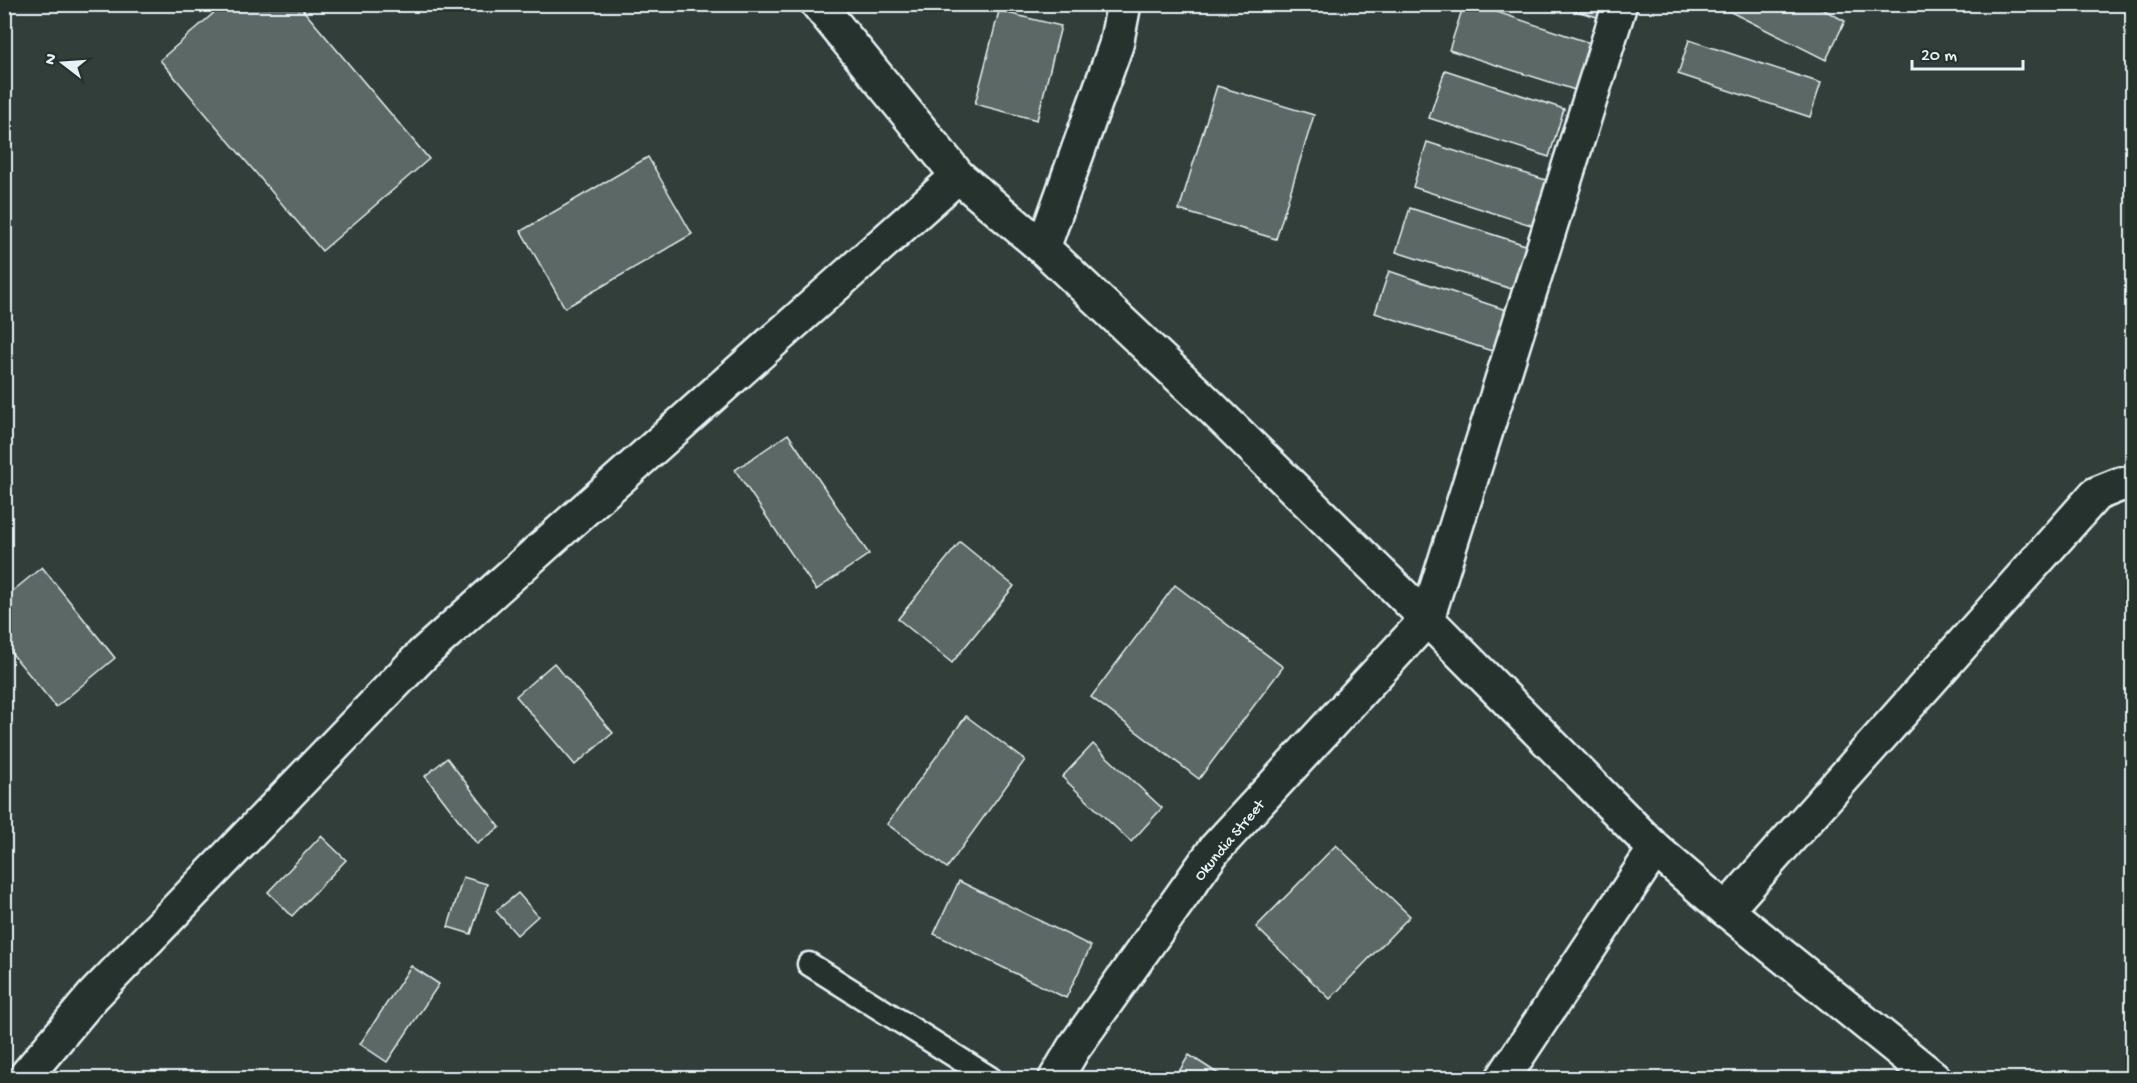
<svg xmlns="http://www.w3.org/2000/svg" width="2137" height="1083" viewBox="0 0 2137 1083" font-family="'Gochi Hand',sans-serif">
<rect width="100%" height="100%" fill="#323e39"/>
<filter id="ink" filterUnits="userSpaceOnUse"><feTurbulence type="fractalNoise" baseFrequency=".0167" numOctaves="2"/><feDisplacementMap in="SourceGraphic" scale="12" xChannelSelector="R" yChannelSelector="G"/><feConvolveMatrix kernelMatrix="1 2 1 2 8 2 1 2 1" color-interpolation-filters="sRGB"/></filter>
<g filter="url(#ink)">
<g fill="#5c6865" stroke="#e8f1f8" stroke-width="1.5">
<polygon points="224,4 298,4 429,159 322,251 160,60"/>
<polygon points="1464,4 1473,4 1590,43 1575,90 1449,50"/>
<polygon points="1551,4 1605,4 1601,18"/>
<polygon points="1715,4 1813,4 1845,21 1826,60"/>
<polygon points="999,11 1061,26 1037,120 975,104"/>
<polygon points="1689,40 1821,83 1810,117 1678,74"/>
<polygon points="1445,70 1564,109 1549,157 1429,118"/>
<polygon points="1217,86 1314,115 1276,239 1179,210"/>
<polygon points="1427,142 1555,183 1540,228 1413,187"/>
<polygon points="648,157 692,234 565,308 521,231"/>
<polygon points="1410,208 1538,249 1524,293 1396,252"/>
<polygon points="1389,271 1509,311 1495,352 1375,313"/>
<polygon points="788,434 869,554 816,590 735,470"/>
<polygon points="960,542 1014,586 952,663 898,619"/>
<polygon points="42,567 115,658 56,707 4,644 4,598"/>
<polygon points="1175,585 1283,667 1199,779 1091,697"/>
<polygon points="554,663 613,733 575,765 516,696"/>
<polygon points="966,716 1025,760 947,868 887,824"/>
<polygon points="1093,744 1162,808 1131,842 1062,777"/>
<polygon points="447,758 500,827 477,844 425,776"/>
<polygon points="321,836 346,860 292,916 268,892"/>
<polygon points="1336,845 1410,916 1330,999 1256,927"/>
<polygon points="463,877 487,884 471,934 448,927"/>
<polygon points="959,881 1091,946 1066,998 934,934"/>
<polygon points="518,893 538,916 517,935 496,911"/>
<polygon points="411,966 439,984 387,1062 360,1044"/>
<polygon points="1189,1055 1225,1078 1175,1078"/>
</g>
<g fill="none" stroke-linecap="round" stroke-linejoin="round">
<g stroke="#e8f1f8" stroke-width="27">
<polyline id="lane" points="809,964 990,1078"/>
</g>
<g stroke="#e8f1f8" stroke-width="38">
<g id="street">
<polyline points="818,4 958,176 1043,248 1204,400 1427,619 1655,849 1726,910 1934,1078"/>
<polyline points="1043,248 1116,45 1124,4"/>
<polyline points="1726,910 2096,494 2121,484 2132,485"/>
<polyline points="24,1078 93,996 423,654 958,176"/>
<polyline points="1056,1078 1073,1049 1215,849 1427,619 1620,4"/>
<polyline points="1503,1078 1655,849"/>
</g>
</g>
<use href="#lane" stroke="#26332d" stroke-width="22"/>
<use href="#street" stroke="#26332d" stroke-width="33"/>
</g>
</g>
<g text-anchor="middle" stroke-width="5" stroke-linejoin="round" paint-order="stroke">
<g font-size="16" fill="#e8f1f8" stroke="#26332d">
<text transform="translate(1228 839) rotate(-50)" y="6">Okundia Street</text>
</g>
</g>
<rect width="2137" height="1083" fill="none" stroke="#26332d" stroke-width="24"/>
<rect x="12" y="12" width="2113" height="1059" fill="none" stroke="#e8f1f8" stroke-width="2" filter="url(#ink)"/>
<g transform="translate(63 63) rotate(287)" stroke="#26332d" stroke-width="4.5" paint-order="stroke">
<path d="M0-4.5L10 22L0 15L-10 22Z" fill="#e8f1f8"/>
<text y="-9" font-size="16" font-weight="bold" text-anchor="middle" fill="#e8f1f8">N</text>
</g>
<path d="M1912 60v9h111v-9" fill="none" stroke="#e8f1f8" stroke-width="3"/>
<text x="1921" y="60" font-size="18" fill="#e8f1f8" stroke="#26332d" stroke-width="4.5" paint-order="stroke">20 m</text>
</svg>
